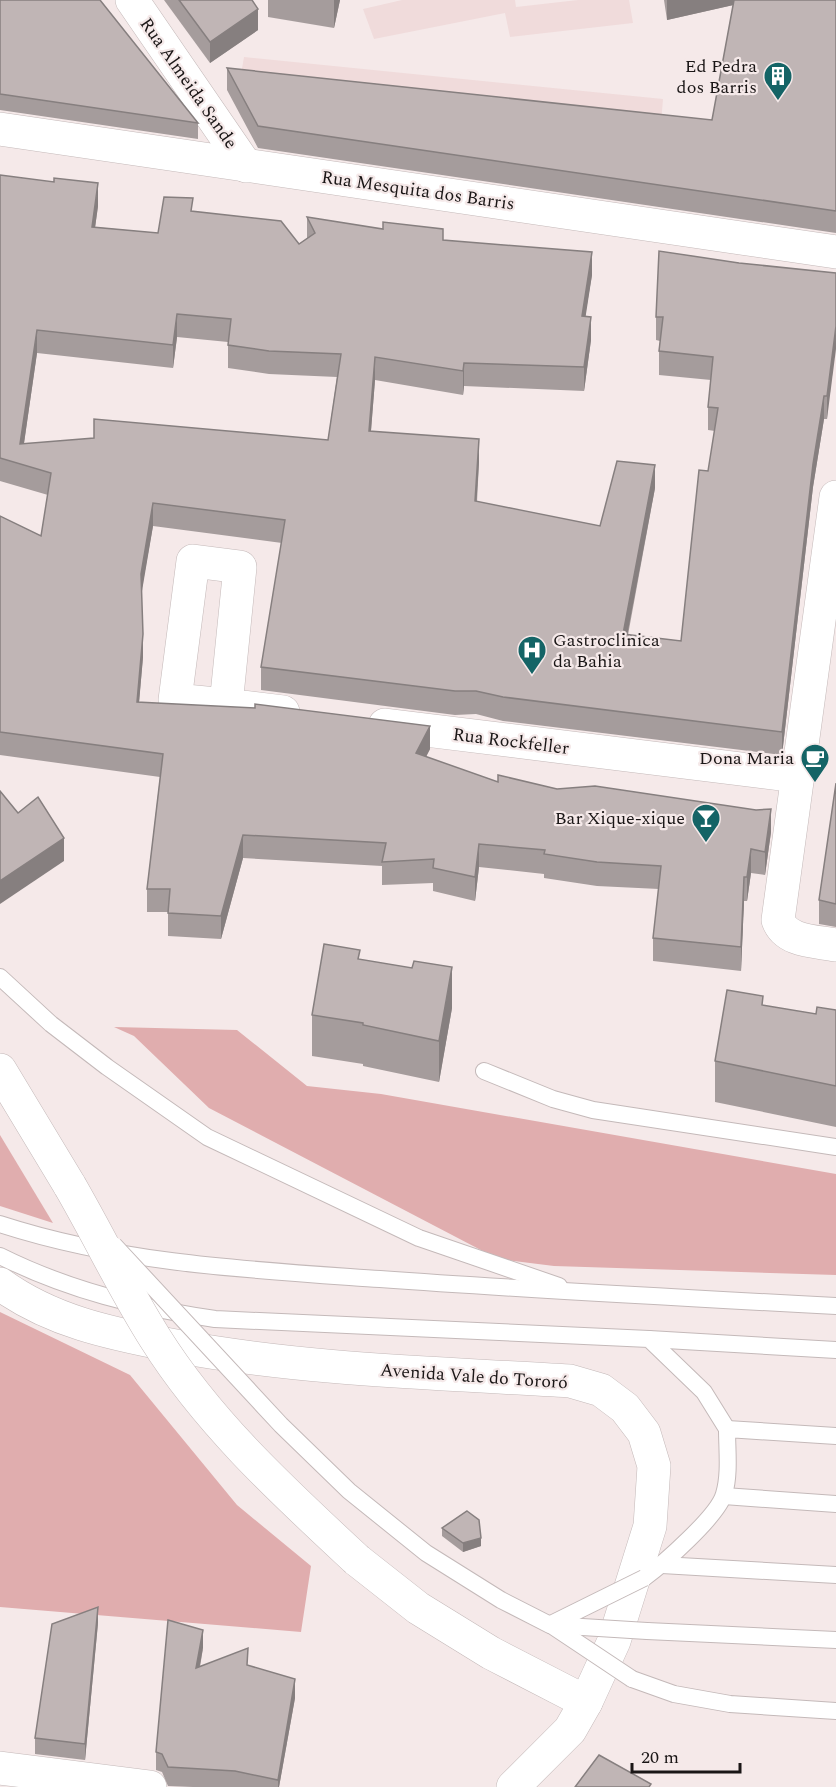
<svg xmlns="http://www.w3.org/2000/svg" width="836" height="1787" viewBox="0 0 836 1787" font-family="Spectral,serif">
<rect width="100%" height="100%" fill="#f5e9e9"/>
<g fill="#f0dbdb">
<polygon points="402,0 515,0 516,7 578,0 629,0 633,23 510,37 505,13 374,39 363,9"/>
<polygon points="244,57 663,99 660,136 238,92"/>
</g>
<g fill="#e0adae">
<polygon points="114,1027 237,1030 307,1086 381,1094 836,1174 836,1275 554,1266 498,1259 209,1108 134,1036"/>
<polygon points="0,1135 53,1223 0,1206"/>
<polygon points="0,1312 130,1375 237,1505 311,1566 301,1632 0,1607"/>
</g>
<g fill="none" stroke-linecap="round" stroke-linejoin="round">
<g stroke="#c4b9b9" stroke-width="18">
<g id="service">
<polyline points="0,977 51,1024 107,1067 207,1137 419,1238 559,1286"/>
<polyline points="484,1071 553,1099 593,1110 836,1147"/>
<path d="M0 1224C123 1264 251 1270 380 1279 532 1290 684 1298 836 1306"/>
<path d="M0 1256C68 1290 139 1308 215 1319L649 1339 704 1392 727 1429"/>
<polyline points="649,1339 836,1350"/>
<polyline points="724,1496 836,1504"/>
<polyline points="662,1565 836,1575"/>
<path d="M644 1578C663 1564 718 1516 724 1494 730 1474 727 1450 727 1429L836 1436"/>
<polyline points="647,1631 836,1640"/>
<polyline points="632,1679 674,1694 730,1704 836,1711"/>
</g>
</g>
<g stroke="#c4b9b9" stroke-width="34">
<g id="minor">
<polyline points="132,0 246,166"/>
<polyline points="0,129 836,252"/>
<path d="M836 497 778 920C786 942 815 941 836 945"/>
<polyline points="226,705 175,700 193,561 240,567 226,705 283,712"/>
<polyline points="385,725 797,776"/>
<polyline points="0,1768 150,1787"/>
<polyline points="513,1787 570,1730 586,1702"/>
</g>
</g>
<g stroke="#c4b9b9" stroke-width="34">
<g id="tertiary">
<polyline points="0,1070 70,1186"/>
<path d="M0 1284C51 1321 109 1333 170 1345 302 1370 437 1373 570 1381L601 1390 625 1408 644 1433 654 1466 650 1526 614 1641 586 1702 491 1653 418 1608 357 1560"/>
</g>
</g>
<use href="#service" stroke="#fff" stroke-width="16"/>
<use href="#minor" stroke="#fff" stroke-width="33"/>
<use href="#tertiary" stroke="#fff" stroke-width="33"/>
<g stroke="#c4b9b9" stroke-width="18" stroke-linecap="butt">
<g id="service-bridge">
<polyline points="114,1245 281,1425 349,1491 426,1553 501,1600 550,1625 647,1631"/>
<polyline points="551,1624 644,1578"/>
<polyline points="551,1625 632,1679"/>
</g>
</g>
<g stroke="#c4b9b9" stroke-width="34" stroke-linecap="butt">
<path id="tertiary-bridge" d="M70 1186C99 1236 124 1289 155 1338 209 1424 284 1492 357 1560"/>
</g>
<use href="#service-bridge" stroke="#fff" stroke-width="16"/>
<use href="#tertiary-bridge" stroke="#fff" stroke-width="33"/>
</g>
<g fill="#a59c9c" fill-rule="evenodd">
<polygon points="0,0 198,123 198,139 0,110"/>
<polygon points="164,0 252,0 258,30 210,63"/>
<polygon points="268,0 340,0 334,28 268,17"/>
<polygon points="664,0 836,0 836,233 258,148 227,90 227,68 712,120 733,5 667,20"/>
<path d="M0 175 98 206 95 227 158 233 193 211 299 244 307 238V217L443 240 592 275 585 316 591 340 584 391 464 386 463 395 375 380 371 431 479 462 477 502 600 526 655 488 628 635 681 641 715 431 708 430V407L711 380 659 375V351L660 341 656 340V317L739 263 836 273 827 419H824L813 487 782 755 503 721 476 714 455 715 261 690V667L282 543 153 526 141 593 143 657 139 702 430 749 426 757 498 782 557 789 771 832 765 875 751 873 747 901H744L741 971 653 961V938L659 889 597 886 544 878V874L479 867 475 901 433 891V883L382 885V866L243 858 221 939 168 936V912H147V889L160 777 0 755V516L41 536 48 495 0 481ZM177 337 228 342V368L269 374 337 377 328 440 24 443 37 353 173 368Z"/>
<polygon points="836,783 836,927 819,924 819,900"/>
<polygon points="360,959 452,1008 439,1082 363,1066 363,1064 312,1056 312,1015"/>
<polygon points="836,1010 836,1127 715,1102 715,1061 816,1014"/>
<polygon points="442,1528 481,1546 463,1552 442,1536"/>
<polygon points="98,1623 85,1760 35,1754 35,1738"/>
<polygon points="203,1648 200,1667 248,1666 295,1698 279,1787 193,1787 168,1786 162,1772 156,1770 156,1752"/>
</g>
<g fill="#867f7f">
<polygon points="334,0 340,0 334,28"/>
<polygon points="667,0 738,0 738,4 667,20"/>
<polygon points="258,9 258,30 210,63 210,42"/>
<polygon points="98,183 98,206 92,250 92,227"/>
<polygon points="592,252 592,275 582,340 582,316"/>
<polygon points="177,314 177,337 173,368 173,345"/>
<polygon points="591,317 591,340 584,391 584,367"/>
<polygon points="836,326 836,349 827,419 827,396"/>
<polygon points="37,330 37,353 21,464 20,444"/>
<polygon points="375,357 375,380 369,455 369,431"/>
<polygon points="464,363 464,386 463,395 463,371"/>
<polygon points="824,396 824,419 813,487 782,755 782,732 813,464"/>
<polygon points="479,439 479,462 475,525 475,501"/>
<polygon points="655,465 655,488 623,657 623,634"/>
<polygon points="153,503 153,526 141,597 141,574"/>
<polygon points="143,634 143,657 137,726 137,702"/>
<polygon points="430,726 430,749 416,776 416,753"/>
<polygon points="771,809 771,832 765,875 765,852"/>
<polygon points="243,835 243,858 221,939 221,916"/>
<polygon points="64,838 64,861 0,904 0,881"/>
<polygon points="479,844 479,867 475,901 475,877"/>
<polygon points="751,849 751,873 747,901 747,877"/>
<polygon points="744,877 744,901 741,971 741,947"/>
<polygon points="452,967 452,1008 439,1082 439,1041"/>
<polygon points="481,1538 481,1546 463,1552 463,1543"/>
<polygon points="98,1607 98,1623 85,1760 85,1744"/>
<polygon points="203,1630 203,1648 196,1686 196,1668"/>
<polygon points="295,1679 295,1698 279,1787 278,1787 278,1780"/>
</g>
<g fill="#c0b5b5" stroke="#867f7f" stroke-width="1.5" fill-rule="evenodd">
<polygon points="0,0 100,0 198,123 0,94"/>
<polygon points="179,0 252,0 258,9 210,42"/>
<polygon points="734,0 836,0 836,211 258,126 227,68 712,120"/>
<path d="M0 175 54 182V178L98 183 92 227 158 233 164 197 193 198 191 211 281 221 299 244 315 233 307 217 383 229V222L443 229V240L592 252 582 316 591 317 584 367 464 363 463 371 375 357 369 431 479 439 475 501 600 526 617 461 655 465 623 634 681 641 699 470 708 471 718 408 708 407 713 357 659 351 663 317H656L659 251 739 263 836 273V326L827 396H824L813 464 782 732 503 697 476 691H455L261 667 285 520 153 503 141 574 143 634 137 702 255 708V704L430 726 416 753 498 782V775L557 789 595 786 756 810 771 809 765 852 751 849 747 877H744L741 947 653 938 661 866 597 862 544 854 545 850 479 844 475 877 433 868 434 859 382 862 386 843 243 835 221 916 168 913 170 889H147L163 754 0 732V516L41 536 51 473 0 458ZM177 314 231 319 228 345 269 351 341 354 328 440 94 419V438L20 444 37 330 173 345Z"/>
<polygon points="836,783 836,904 819,900"/>
<polygon points="0,791 18,813 38,797 64,838 0,881"/>
<polygon points="324,944 360,950 358,959 412,968 414,961 452,967 439,1041 363,1025 363,1023 312,1015"/>
<polygon points="727,990 763,996 762,1005 816,1014 817,1007 836,1010 836,1086 715,1061"/>
<polygon points="467,1511 479,1520 481,1538 463,1543 442,1528"/>
<polygon points="98,1607 85,1744 35,1738 52,1624"/>
<polygon points="168,1620 203,1630 196,1668 248,1648 247,1665 295,1679 278,1780 235,1771 168,1767 162,1754 156,1752"/>
<polygon points="599,1755 651,1784 649,1787 575,1787"/>
</g>
<defs>
<g id="building-pin" transform="scale(1.5)"><path d="M0 17L-7.5 6A9.5 9.5 0 1 1 7.5 6Z" fill="#146466" stroke="#f5e9e9"/><path d="M-4-6H4V6H1V3H-1V6H-4ZM-2.5-4.3h1.7v1.8h-1.7ZM.8-4.3h1.7v1.8H.8ZM-2.5-1h1.7V.8h-1.7ZM.8-1h1.7V.8H.8Z" fill="#fff"/></g>
<g id="hospital-pin" transform="scale(1.5)"><path d="M0 17L-7.5 6A9.5 9.5 0 1 1 7.5 6Z" fill="#146466" stroke="#f5e9e9"/><path d="M-5-5h3v3.5h4V-5h3V5h-3V1.5h-4V5h-3Z" fill="#fff"/></g>
<g id="cafe-pin" transform="scale(1.5)"><path d="M0 17L-7.5 6A9.5 9.5 0 1 1 7.5 6Z" fill="#146466" stroke="#f5e9e9"/><path d="M-5.5-4.5H6V0H3Q3 3.5 0 3.5H-2.5Q-5.5 3.5-5.5 0ZM3-3.2v2h1.7v-2ZM-6 4.5H4V6H-6Z" fill="#fff"/></g>
<g id="bar-pin" transform="scale(1.5)"><path d="M0 17L-7.5 6A9.5 9.5 0 1 1 7.5 6Z" fill="#146466" stroke="#f5e9e9"/><path d="M-6-5H6L.8 .8V4.5H3.5V6h-7V4.5H-.8V.8Z" fill="#fff"/></g>
</defs>
<g fill-rule="evenodd">
<use href="#building-pin" x="778" y="76"/>
<use href="#hospital-pin" x="532" y="650"/>
<use href="#cafe-pin" x="815" y="758"/>
<use href="#bar-pin" x="706" y="818"/>
</g>
<g text-anchor="middle" stroke-width="4.5" stroke-linejoin="round" paint-order="stroke">
<g font-size="18" fill="#1a1616" stroke="#f5e9e9" text-anchor="end">
<text x="757" y="72">Ed Pedra<tspan x="757" dy="21">dos Barris</tspan></text>
<text x="553" y="646" text-anchor="start">Gastroclinica<tspan x="553" dy="21">da Bahia</tspan></text>
<text x="794" y="764">Dona Maria</text>
<text x="685" y="824">Bar Xique-xique</text>
</g>
<g font-size="18" fill="#1a1616" stroke="#f5e9e9">
<text transform="translate(189 83) rotate(55)" y="6">Rua Almeida Sande</text>
<text transform="translate(418 190) rotate(8)" y="6">Rua Mesquita dos Barris</text>
<text transform="translate(511 741) rotate(7)" y="6">Rua Rockfeller</text>
<text transform="translate(474 1376) rotate(4)" y="6">Avenida Vale do Tororó</text>
</g>
</g>
<path d="M632 1763v9h108v-9" fill="none" stroke="#1a1616" stroke-width="3"/>
<text x="641" y="1763" font-size="18" fill="#1a1616" stroke="#f5e9e9" stroke-width="4.5" paint-order="stroke">20 m</text>
</svg>
